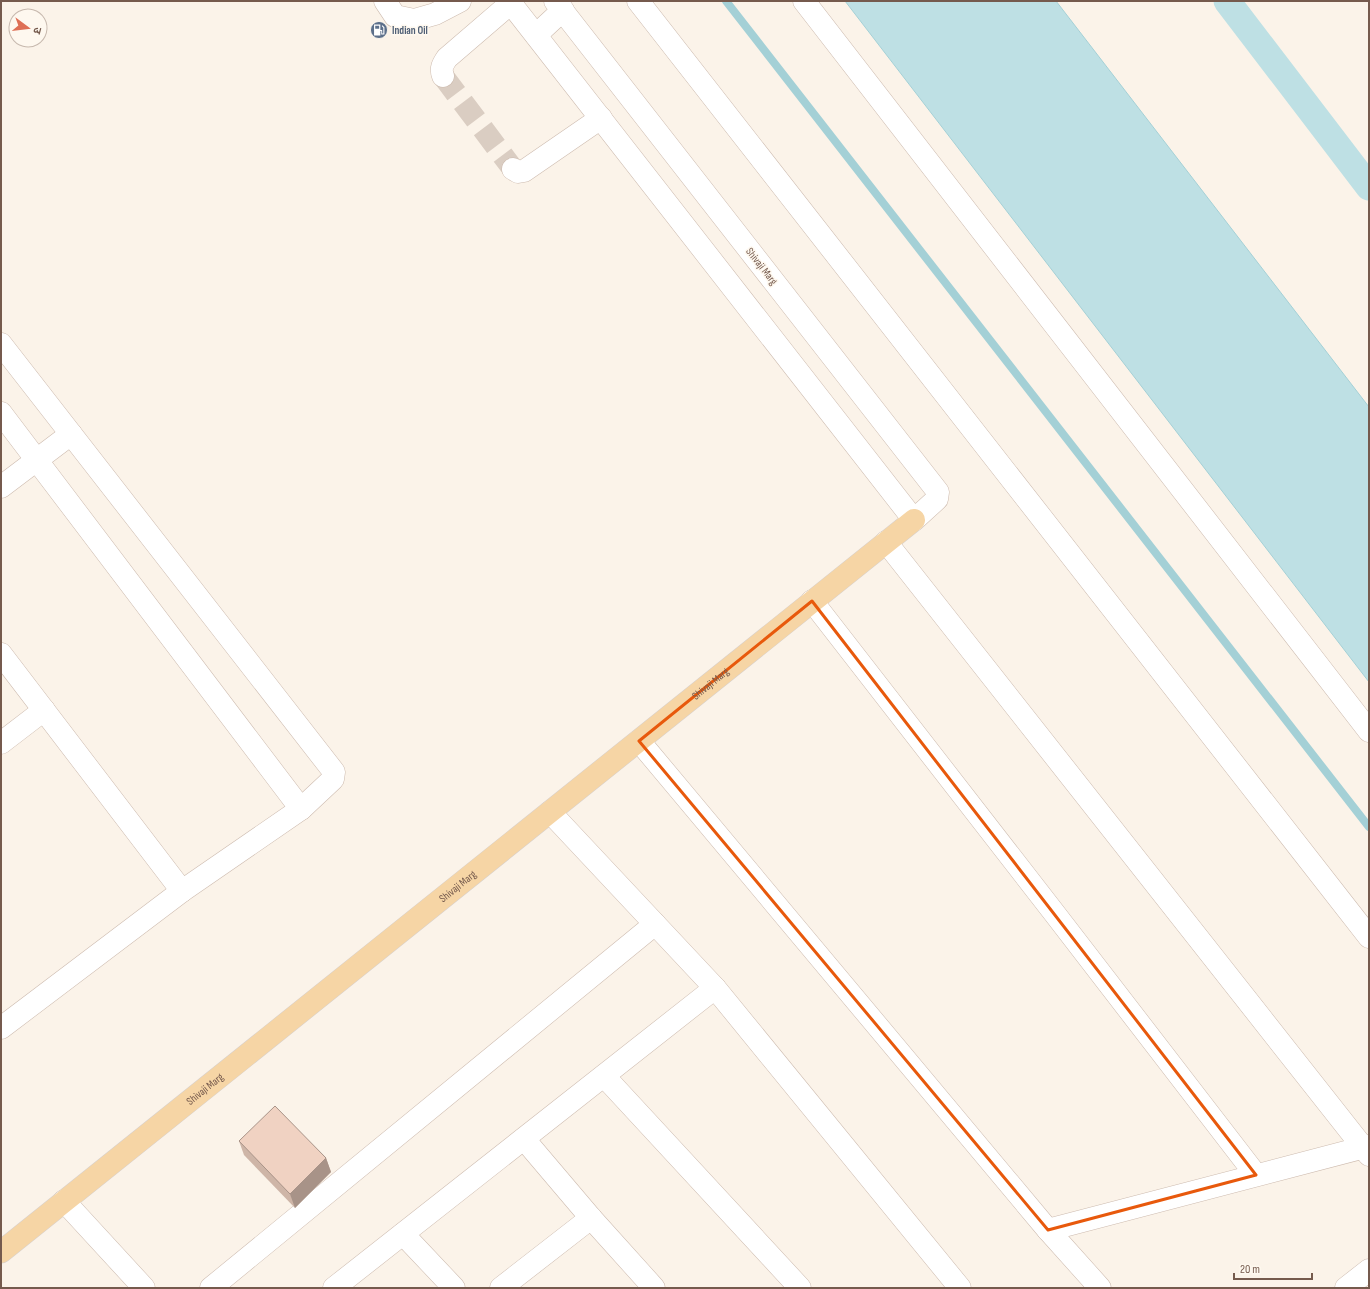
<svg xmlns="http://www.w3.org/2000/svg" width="1370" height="1289" viewBox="0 0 1370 1289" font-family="'Sofia Sans Condensed','Noto Sans Devanagari',sans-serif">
<rect width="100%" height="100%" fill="#fbf3e9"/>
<polygon fill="#bee0e4" stroke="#a4d0d6" points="845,1 1056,1 1369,407 1369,682"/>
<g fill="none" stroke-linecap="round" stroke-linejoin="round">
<polyline stroke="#a4d0d6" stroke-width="8" points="726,1 1369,827"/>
<polyline stroke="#bee0e4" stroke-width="27" points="1227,1 1369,187"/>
<polyline stroke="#dacdc2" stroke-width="22" stroke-dasharray="22 11" stroke-linecap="butt" points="443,76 513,169"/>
<g stroke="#cdbbaf" stroke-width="23">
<g id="minor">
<polyline points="385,1 395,16 414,20 435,14 460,1"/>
<polyline points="509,1 914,520 937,499 938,492 555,1"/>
<polyline points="638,1 1369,937"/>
<polyline points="804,1 1369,731"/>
<polyline points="536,35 563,10"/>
<path d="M443 76C440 68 443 64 447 58L511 3"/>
<polyline points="513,169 518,172 524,171 601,118"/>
<polyline points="1,344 334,772 333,779 301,809 182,891 1,1028"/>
<polyline points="1,413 301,809"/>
<polyline points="1,487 71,434"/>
<polyline points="886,542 1369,1155"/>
<polyline points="812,601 1055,914 1256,1175"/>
<polyline points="1,654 182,891"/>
<polyline points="639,741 1048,1230 1100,1288"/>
<polyline points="1,743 44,710"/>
<polyline points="550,812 715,988 960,1288"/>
<polyline points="604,1076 800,1288"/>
<polyline points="524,1139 591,1218 654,1288"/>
<polyline points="64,1201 144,1288"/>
<polyline points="1048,1230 1369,1146"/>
<polyline points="403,1234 454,1288"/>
<polyline points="211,1288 655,924"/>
<polyline points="334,1288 715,988"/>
<polyline points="501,1288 591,1218"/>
<polyline points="1346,1288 1369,1270"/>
</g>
</g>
<g stroke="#d8d1cd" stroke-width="23">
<g id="major">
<path id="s1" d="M1 1252 914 520"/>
</g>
</g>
<use href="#minor" stroke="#fff" stroke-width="22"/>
<use href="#major" stroke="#f6d5a5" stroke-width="22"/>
</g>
<polygon fill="#ceb5a7" points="239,1141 326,1158 331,1172 295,1208 244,1155"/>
<polygon fill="#a89388" points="326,1158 331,1172 295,1208 290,1194"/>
<polygon fill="#f0d2c2" stroke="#a89388" points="275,1106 326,1158 290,1194 239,1141"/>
<path fill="none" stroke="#e8590c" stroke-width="3" stroke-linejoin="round" d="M812 601 1256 1175 1048 1230 639 741Z"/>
<defs>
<g id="fuel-disc" transform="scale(0.9)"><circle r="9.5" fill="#5c6f8a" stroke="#fef8ef"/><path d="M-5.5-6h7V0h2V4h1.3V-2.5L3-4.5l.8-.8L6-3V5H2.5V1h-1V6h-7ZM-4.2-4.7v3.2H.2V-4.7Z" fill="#fff"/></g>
</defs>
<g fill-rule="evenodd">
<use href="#fuel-disc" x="379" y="30"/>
</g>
<g text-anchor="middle" stroke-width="3" stroke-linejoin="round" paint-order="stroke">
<g font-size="11" font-weight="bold" fill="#4e5e75" stroke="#fef8ef" text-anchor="start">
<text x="392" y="34">Indian Oil</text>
</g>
<g font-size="11" fill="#755a4d" stroke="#fef8ef">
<text transform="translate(762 266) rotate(52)" y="4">Shivaji Marg</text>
<text dy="4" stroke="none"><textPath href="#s1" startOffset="909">Shivaji Marg</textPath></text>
<text dy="4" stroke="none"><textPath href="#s1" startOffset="585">Shivaji Marg</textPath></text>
<text dy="4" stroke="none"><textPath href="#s1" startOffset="261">Shivaji Marg</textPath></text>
</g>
</g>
<rect width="1370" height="1289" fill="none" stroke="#755a4d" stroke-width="4"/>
<g transform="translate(28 28) rotate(105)"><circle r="19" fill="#fef8ef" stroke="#c7b9ae"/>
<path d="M0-3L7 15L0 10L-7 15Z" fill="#de6f55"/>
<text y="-6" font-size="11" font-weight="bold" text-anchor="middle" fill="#755a4d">उ</text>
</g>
<path d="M1234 1273v6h78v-6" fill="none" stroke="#755a4d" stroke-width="2"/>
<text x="1240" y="1273" font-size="12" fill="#755a4d" stroke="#fef8ef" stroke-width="3" paint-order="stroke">20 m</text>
</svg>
